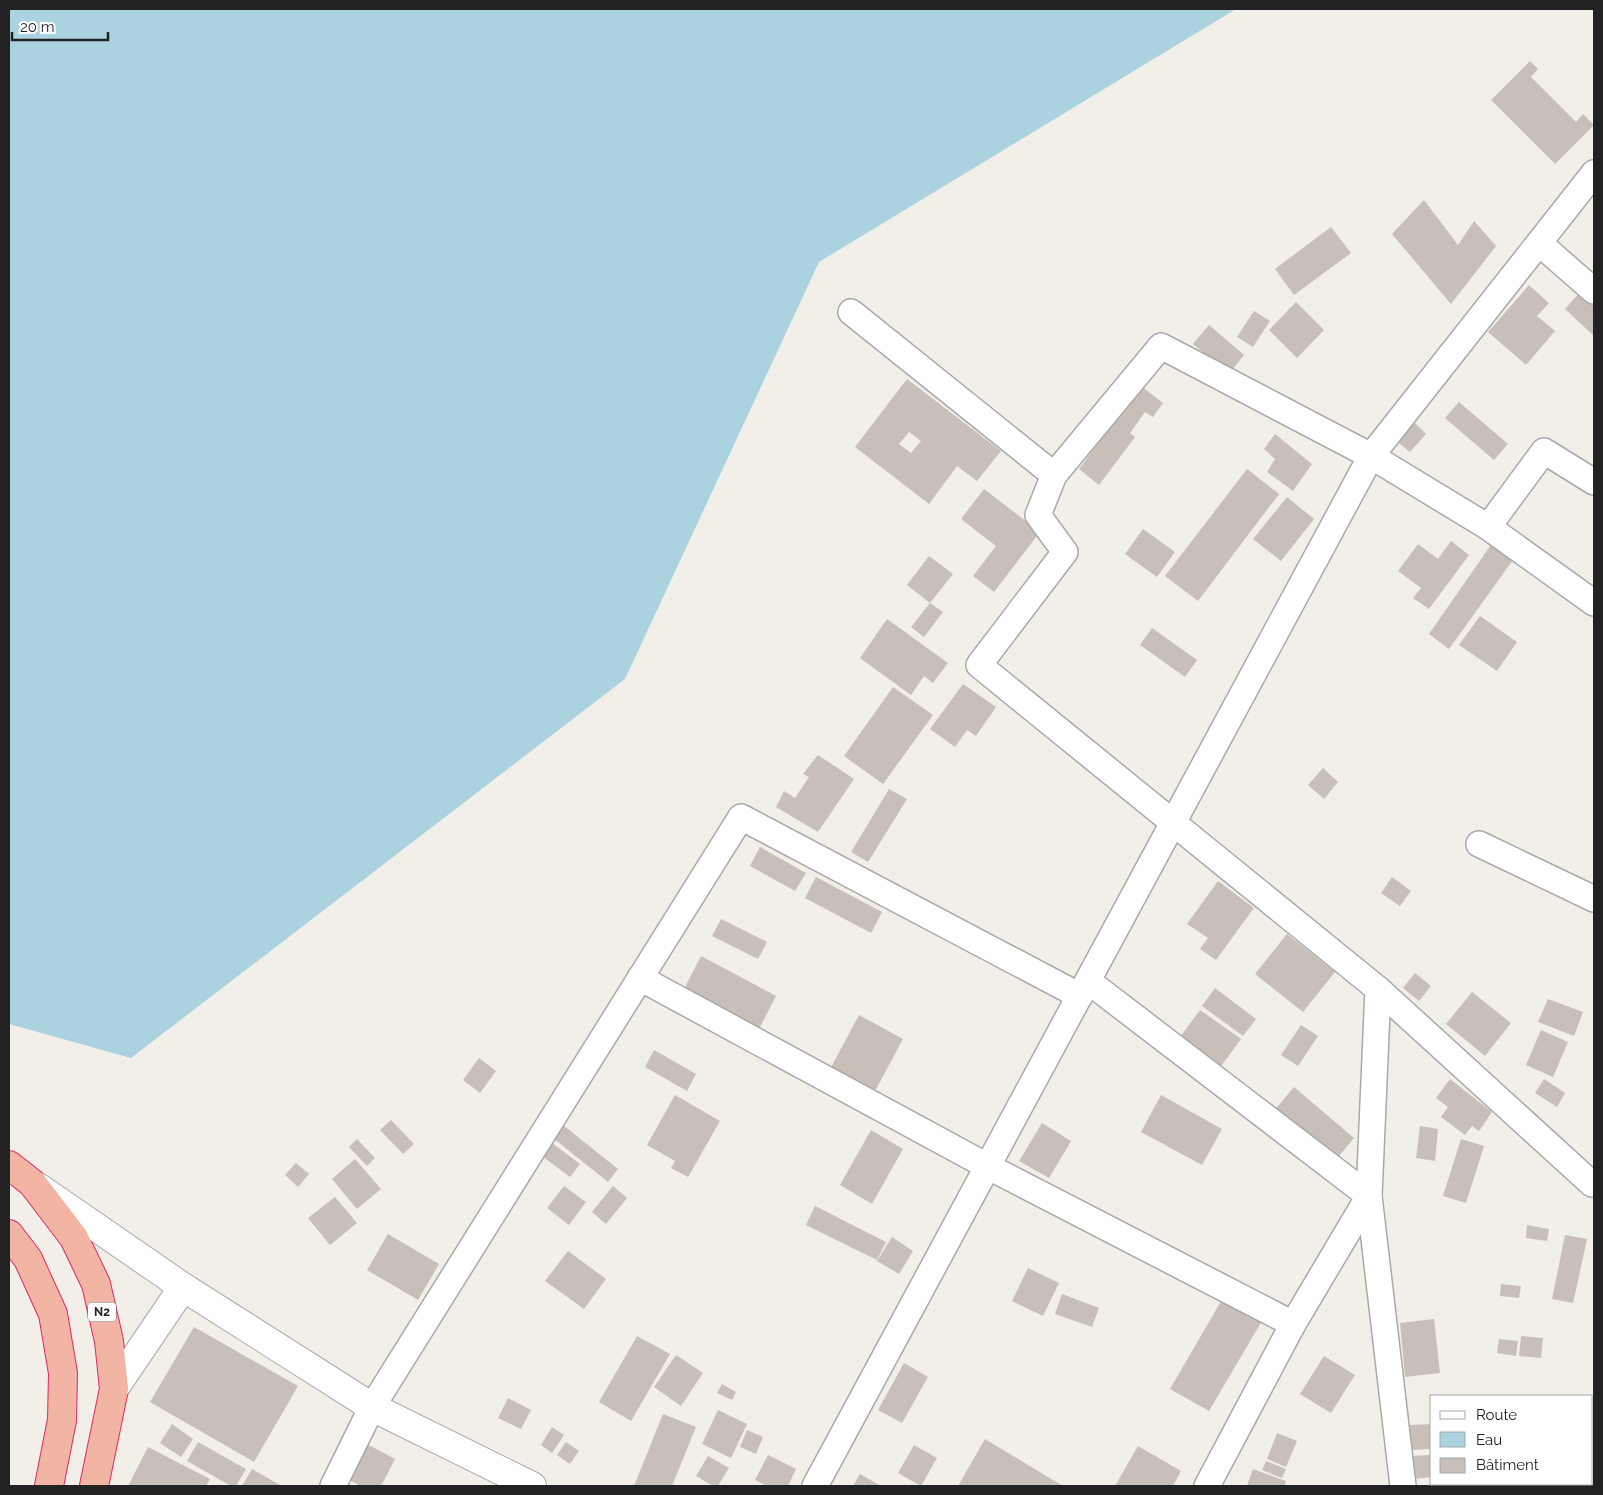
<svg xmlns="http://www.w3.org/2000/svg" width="1603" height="1495" viewBox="0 0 1603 1495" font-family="Raleway,sans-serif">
<rect width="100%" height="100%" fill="#f2efe9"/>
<polygon fill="#aad3df" points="9,9 1236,9 819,262 625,679 131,1058 9,1024"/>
<g fill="#c7bfb8" fill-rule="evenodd">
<polygon points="1530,61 1538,69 1531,77 1576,122 1583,114 1594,125 1555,164 1491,100"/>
<polygon points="1424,200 1458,245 1474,221 1496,246 1451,304 1392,234"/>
<polygon points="1331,227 1351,253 1294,295 1275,269"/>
<polygon points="1529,285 1549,303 1537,316 1555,331 1526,365 1488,332"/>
<polygon points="1580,292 1594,305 1594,336 1565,309"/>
<polygon points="1296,302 1324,330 1297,358 1269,330"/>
<polygon points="1254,311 1270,321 1253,347 1237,337"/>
<polygon points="1209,325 1244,355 1229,374 1193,344"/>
<path d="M907 379 1001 451 977 481 957 466 929 504 855 447ZM909 432 921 441 911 453 899 444Z"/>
<polygon points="1141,386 1163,403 1153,417 1145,412 1130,433 1135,437 1099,485 1079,469"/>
<polygon points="1459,402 1508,444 1494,460 1445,418"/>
<polygon points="1415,423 1426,434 1410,452 1398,442"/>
<polygon points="1275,434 1312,464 1293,491 1267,472 1275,459 1264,449"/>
<polygon points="1247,469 1279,494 1198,601 1165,576"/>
<polygon points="984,489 1040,532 994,592 973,576 996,546 961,519"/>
<polygon points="1287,497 1314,519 1281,561 1253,539"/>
<polygon points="1143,529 1175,552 1157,577 1125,554"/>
<polygon points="1451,541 1469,555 1429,609 1413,598 1421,588 1398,571 1418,544 1438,559"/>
<polygon points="1493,542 1515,557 1449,649 1429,634"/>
<polygon points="929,556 953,574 930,603 943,612 924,637 911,627 930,603 907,585"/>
<polygon points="1480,616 1517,642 1497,671 1459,645"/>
<polygon points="887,619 948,663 933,683 924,676 911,695 860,658"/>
<polygon points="1152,628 1197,660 1185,677 1140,645"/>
<polygon points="963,684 996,707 976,736 967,730 955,747 930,729"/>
<polygon points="893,687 933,715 883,784 844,756"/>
<polygon points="818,755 854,779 818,832 776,807 784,791 795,798 809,777 803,774"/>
<polygon points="1323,768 1338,782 1324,799 1308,785"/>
<polygon points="889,789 907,799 868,862 851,852"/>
<polygon points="760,847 806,873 795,891 750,866"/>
<polygon points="816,877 882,912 871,933 805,898"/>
<polygon points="1392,877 1411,891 1400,906 1381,893"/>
<polygon points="1218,881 1254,908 1216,960 1200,949 1208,938 1187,924"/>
<polygon points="721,919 767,942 758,959 712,936"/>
<polygon points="1287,934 1335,972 1303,1012 1255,974"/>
<polygon points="701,956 776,996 759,1029 684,989"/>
<polygon points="1415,973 1431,986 1419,1001 1403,988"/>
<polygon points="1215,988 1256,1019 1243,1036 1202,1006"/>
<polygon points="1472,992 1511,1023 1485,1056 1446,1024"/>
<polygon points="1548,999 1583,1012 1574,1036 1538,1022"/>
<polygon points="1200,1010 1241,1039 1219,1069 1178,1040"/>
<polygon points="859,1015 903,1039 874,1093 828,1073"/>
<polygon points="1301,1025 1318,1036 1298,1066 1281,1055"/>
<polygon points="1541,1030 1568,1042 1553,1077 1526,1065"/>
<polygon points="654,1050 696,1074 687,1091 645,1067"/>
<polygon points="479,1058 496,1071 480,1093 463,1080"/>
<polygon points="1450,1079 1492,1112 1479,1131 1472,1126 1465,1135 1441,1117 1448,1107 1436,1098"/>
<polygon points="1544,1079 1565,1093 1557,1107 1535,1093"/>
<polygon points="1294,1087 1354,1138 1334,1162 1274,1111"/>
<polygon points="675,1095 720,1121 688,1177 671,1168 675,1161 647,1145"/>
<polygon points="1161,1095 1222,1129 1202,1165 1141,1132"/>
<polygon points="391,1120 414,1144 403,1154 380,1130"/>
<polygon points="1042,1123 1071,1141 1049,1178 1019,1161"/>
<polygon points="563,1125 618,1169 608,1182 553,1138"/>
<polygon points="1420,1126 1438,1129 1435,1161 1416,1158"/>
<polygon points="871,1130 903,1149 872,1204 840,1185"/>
<polygon points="357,1139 375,1158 367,1166 349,1147"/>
<polygon points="1461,1139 1484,1146 1466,1203 1443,1196"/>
<polygon points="552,1143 580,1164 570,1177 542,1156"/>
<polygon points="355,1159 381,1189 357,1209 332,1179"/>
<polygon points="296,1163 309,1174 298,1187 285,1175"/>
<polygon points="564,1186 586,1202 569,1225 547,1208"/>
<polygon points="613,1186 627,1198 606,1224 592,1212"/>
<polygon points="335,1197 357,1223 330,1245 308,1218"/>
<polygon points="815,1206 886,1242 877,1260 806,1225"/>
<polygon points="1527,1225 1549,1229 1547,1241 1526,1238"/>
<polygon points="388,1234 439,1264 418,1300 367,1270"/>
<polygon points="1565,1235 1587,1239 1573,1303 1552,1299"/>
<polygon points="892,1237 913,1251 899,1274 877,1261"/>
<polygon points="568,1251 606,1279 584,1309 545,1281"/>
<polygon points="1028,1268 1059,1283 1043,1316 1012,1301"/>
<polygon points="1501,1284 1521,1286 1519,1298 1500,1296"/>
<polygon points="1227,1291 1266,1314 1209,1411 1170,1389"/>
<polygon points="1062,1294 1099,1308 1092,1327 1055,1314"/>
<polygon points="1434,1319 1440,1373 1405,1377 1400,1323"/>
<polygon points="194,1327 298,1386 254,1462 150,1402"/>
<polygon points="637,1336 670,1354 631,1421 599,1402"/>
<polygon points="1521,1336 1543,1338 1541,1358 1519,1356"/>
<polygon points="1499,1339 1518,1341 1516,1356 1497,1353"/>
<polygon points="676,1355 703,1373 681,1406 654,1387"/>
<polygon points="1324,1356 1355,1375 1331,1413 1300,1394"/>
<polygon points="904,1363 928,1377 902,1423 878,1410"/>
<polygon points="722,1384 736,1392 732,1400 717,1393"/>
<polygon points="508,1398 531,1410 521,1429 498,1418"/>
<polygon points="718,1410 747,1424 731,1458 702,1444"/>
<polygon points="663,1414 696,1427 672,1486 634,1486"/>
<polygon points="172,1424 193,1439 181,1457 160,1443"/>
<polygon points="1432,1424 1432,1449 1409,1450 1408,1425"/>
<polygon points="552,1427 564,1435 552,1453 541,1445"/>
<polygon points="747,1430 763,1437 756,1454 740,1447"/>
<polygon points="1277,1433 1297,1441 1286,1467 1267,1459"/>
<polygon points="985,1439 1063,1486 958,1486"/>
<polygon points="198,1442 246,1469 236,1486 231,1486 187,1461"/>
<polygon points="566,1442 579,1451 570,1464 557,1455"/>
<polygon points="367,1444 395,1459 381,1486 361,1486 349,1480"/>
<polygon points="914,1445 937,1458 921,1486 898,1473"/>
<polygon points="1138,1446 1181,1471 1173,1486 1115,1486"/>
<polygon points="148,1447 210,1479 206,1486 128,1486"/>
<polygon points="768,1455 796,1469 788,1486 767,1486 755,1480"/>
<polygon points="1431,1455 1432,1477 1413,1479 1410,1456"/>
<polygon points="708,1456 729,1468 718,1486 713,1486 696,1476"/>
<polygon points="1266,1461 1286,1469 1282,1478 1262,1470"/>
<polygon points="252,1469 282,1486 242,1486"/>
<polygon points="1253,1469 1286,1481 1284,1486 1247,1486"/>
<polygon points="860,1474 881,1486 853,1486"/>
</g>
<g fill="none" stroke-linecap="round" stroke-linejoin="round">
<g stroke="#a9a9a9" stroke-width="28">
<g id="minor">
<polyline points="1539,243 1594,291"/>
<polyline points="851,312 1054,475 1161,346 1371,456 1488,527 1594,603"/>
<polyline points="1054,475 1038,515 1065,552 979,665 1378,989 1592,1184"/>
<polyline points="1488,527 1544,451 1594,482"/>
<polyline points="1479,844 1594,899"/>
<polyline points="640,978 987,1166 1293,1324"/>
<polyline points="1088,981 1369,1196 1293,1324 1207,1486"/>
<polyline points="1378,989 1369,1196 1403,1486"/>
<polyline points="333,1486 372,1407 741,817 1080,996"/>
<polyline points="815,1486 1371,456 1594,173"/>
</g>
</g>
<g stroke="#a9a9a9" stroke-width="30">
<g id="tertiary">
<polyline points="38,1187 183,1287 372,1407 532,1486"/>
<polyline points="114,1389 183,1287"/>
</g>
</g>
<g stroke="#dc2a67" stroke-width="30">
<g id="trunk">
<polyline points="9,1165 32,1183 74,1238 96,1284 109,1341 114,1389 94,1486"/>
<polyline points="9,1234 28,1259 53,1314 63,1373 62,1420 49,1486"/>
</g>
</g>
<use href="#minor" stroke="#fff" stroke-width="25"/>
<use href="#tertiary" stroke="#fff" stroke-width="28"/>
<use href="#trunk" stroke="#f2b4a3" stroke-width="28"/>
</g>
<g text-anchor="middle" stroke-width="4" stroke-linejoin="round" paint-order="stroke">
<rect fill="#fff" stroke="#646464" stroke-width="1" x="88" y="1302.5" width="28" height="19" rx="4"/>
<g font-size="12" font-weight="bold" fill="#222">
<text x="102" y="1316">N2</text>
</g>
</g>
<rect width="1603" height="1495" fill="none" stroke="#222222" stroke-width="20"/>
<rect x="1430" y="1395" width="162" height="90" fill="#ffffff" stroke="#a7a7a7"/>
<rect x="1440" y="1411" width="25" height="8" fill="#ffffff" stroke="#a7a7a7"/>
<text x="1476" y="1420" font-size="15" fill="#222222">Route</text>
<rect x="1440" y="1432" width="25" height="15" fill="#aad3df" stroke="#a7a7a7"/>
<text x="1476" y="1445" font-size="15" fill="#222222">Eau</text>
<rect x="1440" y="1458" width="25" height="15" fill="#c7bfb8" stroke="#a7a7a7"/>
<text x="1476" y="1470" font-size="15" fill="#222222">Bâtiment</text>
<path d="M12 32v8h96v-8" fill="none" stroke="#222222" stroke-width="2.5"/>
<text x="20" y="32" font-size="15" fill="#222222" stroke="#ffffff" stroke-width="4" paint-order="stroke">20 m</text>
</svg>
